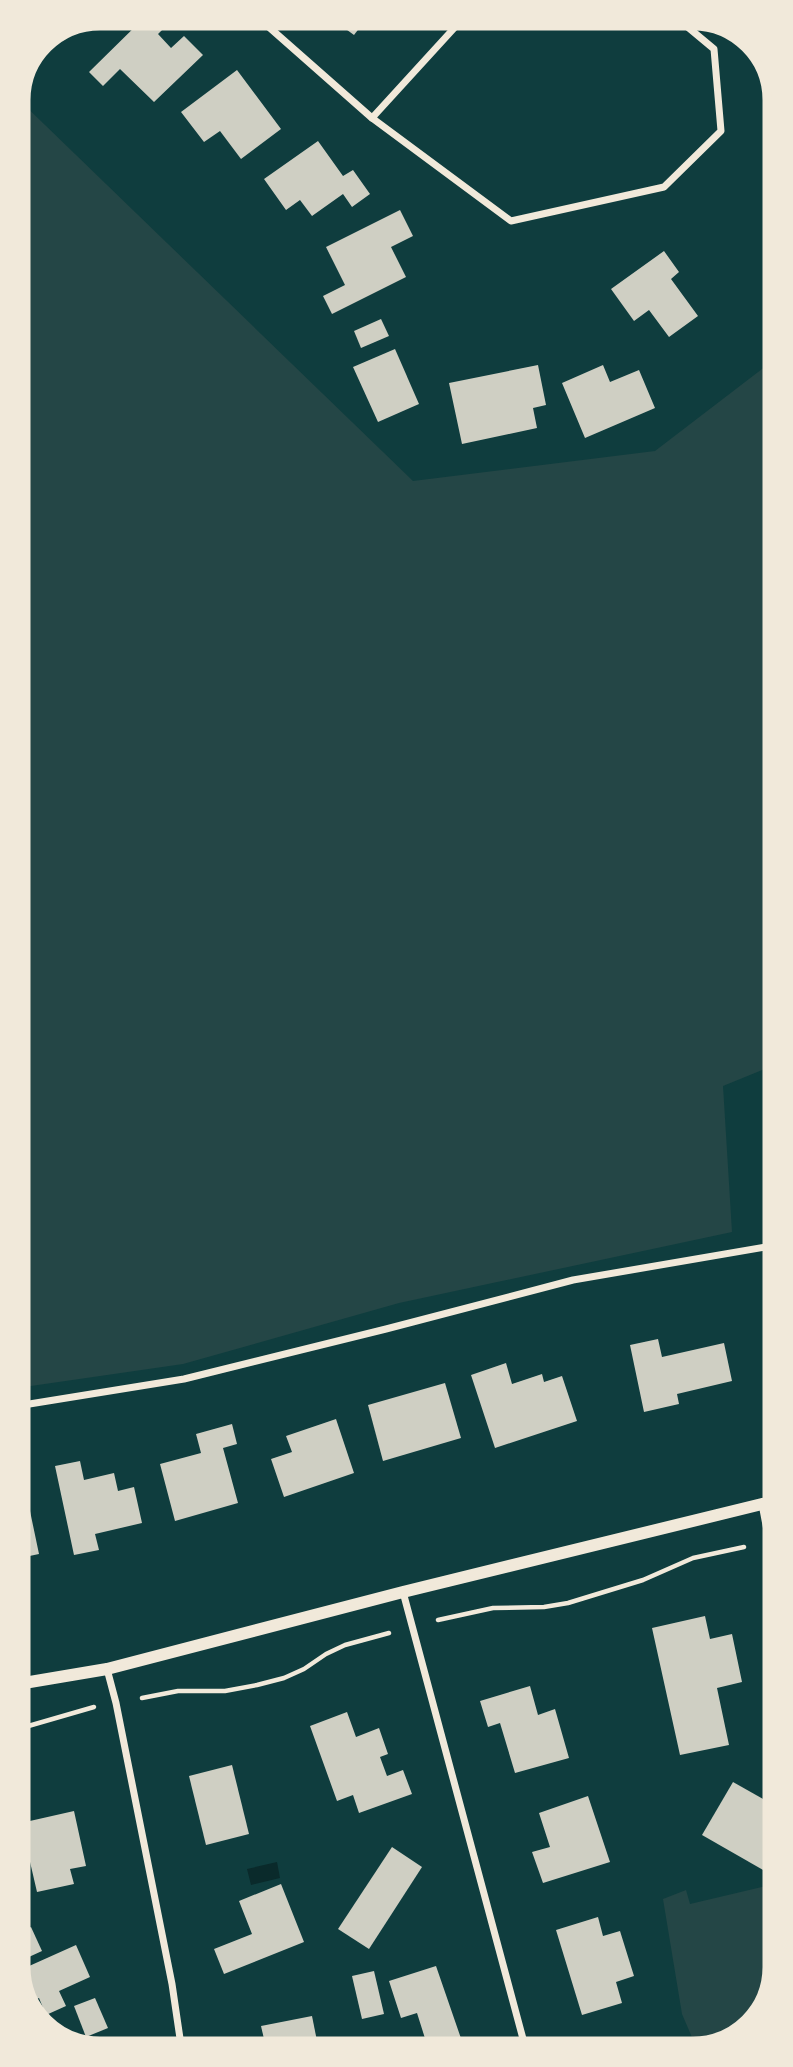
<svg xmlns="http://www.w3.org/2000/svg" width="793" height="2067" viewBox="0 0 793 2067" font-family="Roboto,sans-serif">
<rect width="100%" height="100%" fill="#0f3d3e"/>
<g fill="#244646">
<polygon points="14,95 413,481 655,451 775,359 777,1064 723,1086 732,1232 399,1303 183,1364 17,1388"/>
<polygon points="779,1883 779,1967 761,2019 720,2049 697,2049 682,2014 663,1899 686,1890 690,1904"/>
</g>
<polygon fill="#0a2a2b" points="277,1862 280,1878 251,1885 247,1869"/>
<g fill="#cfcfc3">
<polygon points="148,14 160,14 169,23 158,34 171,48 184,36 203,55 154,102 120,69 103,86 89,72"/>
<polygon points="325,14 370,14 354,35"/>
<polygon points="237,70 281,129 241,159 220,131 204,142 181,112"/>
<polygon points="318,141 343,176 353,170 370,194 352,207 343,194 312,216 300,200 286,210 264,179"/>
<polygon points="400,210 413,236 391,247 406,277 332,314 323,296 345,285 326,247"/>
<polygon points="664,251 679,272 671,279 698,316 669,337 649,310 634,321 611,289"/>
<polygon points="381,319 389,336 361,348 354,331"/>
<polygon points="395,349 419,404 378,422 353,367"/>
<polygon points="538,365 546,405 533,408 537,428 462,444 449,383"/>
<polygon points="603,365 610,382 639,370 655,408 585,438 562,383"/>
<polygon points="658,1339 662,1357 724,1343 732,1381 677,1394 679,1404 644,1412 630,1345"/>
<polygon points="506,1363 512,1384 542,1374 544,1382 562,1376 577,1421 495,1448 471,1375"/>
<polygon points="445,1383 461,1438 383,1461 368,1405"/>
<polygon points="336,1419 354,1473 284,1497 271,1459 292,1452 286,1436"/>
<polygon points="232,1424 237,1444 223,1448 238,1503 175,1521 160,1464 201,1453 196,1434"/>
<polygon points="80,1461 84,1480 114,1473 118,1491 134,1487 142,1523 95,1534 99,1550 74,1555 55,1466"/>
<polygon points="30,1511 39,1554 20,1558 24,1576 18,1577 17,1514"/>
<polygon points="705,1616 710,1639 732,1634 742,1682 717,1688 729,1745 680,1755 652,1628"/>
<polygon points="530,1686 538,1715 555,1709 569,1758 515,1773 500,1723 488,1727 480,1701"/>
<polygon points="347,1712 356,1737 379,1728 388,1754 380,1757 387,1776 403,1770 412,1794 359,1813 353,1795 337,1801 310,1726"/>
<polygon points="232,1765 249,1834 206,1845 189,1776"/>
<polygon points="733,1782 779,1808 779,1875 777,1878 702,1835"/>
<polygon points="588,1796 610,1862 543,1883 532,1852 550,1847 539,1813"/>
<polygon points="74,1811 86,1866 70,1869 74,1884 37,1892 21,1823"/>
<polygon points="392,1847 422,1867 369,1949 338,1929"/>
<polygon points="281,1884 304,1942 224,1974 214,1949 252,1934 239,1901"/>
<polygon points="598,1917 603,1936 620,1931 634,1976 616,1982 622,2003 582,2015 556,1930"/>
<polygon points="31,1927 42,1951 18,1962 18,1933"/>
<polygon points="76,1945 90,1977 59,1991 66,2006 46,2015 39,1998 26,2004 18,1994 18,1971"/>
<polygon points="436,1966 465,2050 429,2051 417,2013 401,2018 389,1981"/>
<polygon points="374,1971 384,2014 362,2019 352,1976"/>
<polygon points="95,1998 108,2028 86,2037 74,2006"/>
<polygon points="312,2016 319,2051 267,2052 261,2026"/>
</g>
<g fill="none" stroke-linecap="round" stroke-linejoin="round">
<g stroke="#f1e9da" stroke-width="4.5">
<polyline points="438,1620 493,1608 544,1607 568,1603 643,1580 693,1558 744,1547"/>
<polyline points="142,1698 178,1691 225,1691 257,1685 284,1678 304,1669 326,1654 345,1645 389,1633"/>
<polyline points="18,1729 94,1707"/>
</g>
<g stroke="#f1e9da" stroke-width="7">
<polyline points="254,14 372,118"/>
<polyline points="467,14 372,118 511,221 664,187 721,131 714,49 672,14"/>
<polyline points="17,1406 184,1379 386,1329 573,1280 777,1245"/>
<polyline points="762,1504 778,1589"/>
<polyline points="403,1592 526,2050"/>
<polyline points="107,1669 116,1703 172,1984 182,2052"/>
</g>
<polyline stroke="#f1e9da" stroke-width="12" points="18,1684 107,1669 403,1592 762,1504 778,1502"/>
</g>
<path d="M0 0H793V2067H0ZM100 26H693A74 74 0 0 1 767 100V1967A74 74 0 0 1 693 2041H100A74 74 0 0 1 26 1967V100A74 74 0 0 1 100 26Z" fill="#f1e9da" fill-rule="evenodd"/>
<path fill="none" stroke="#f1e9da" stroke-width="9" d="M100 26H693A74 74 0 0 1 767 100V1967A74 74 0 0 1 693 2041H100A74 74 0 0 1 26 1967V100A74 74 0 0 1 100 26Z"/>
</svg>
